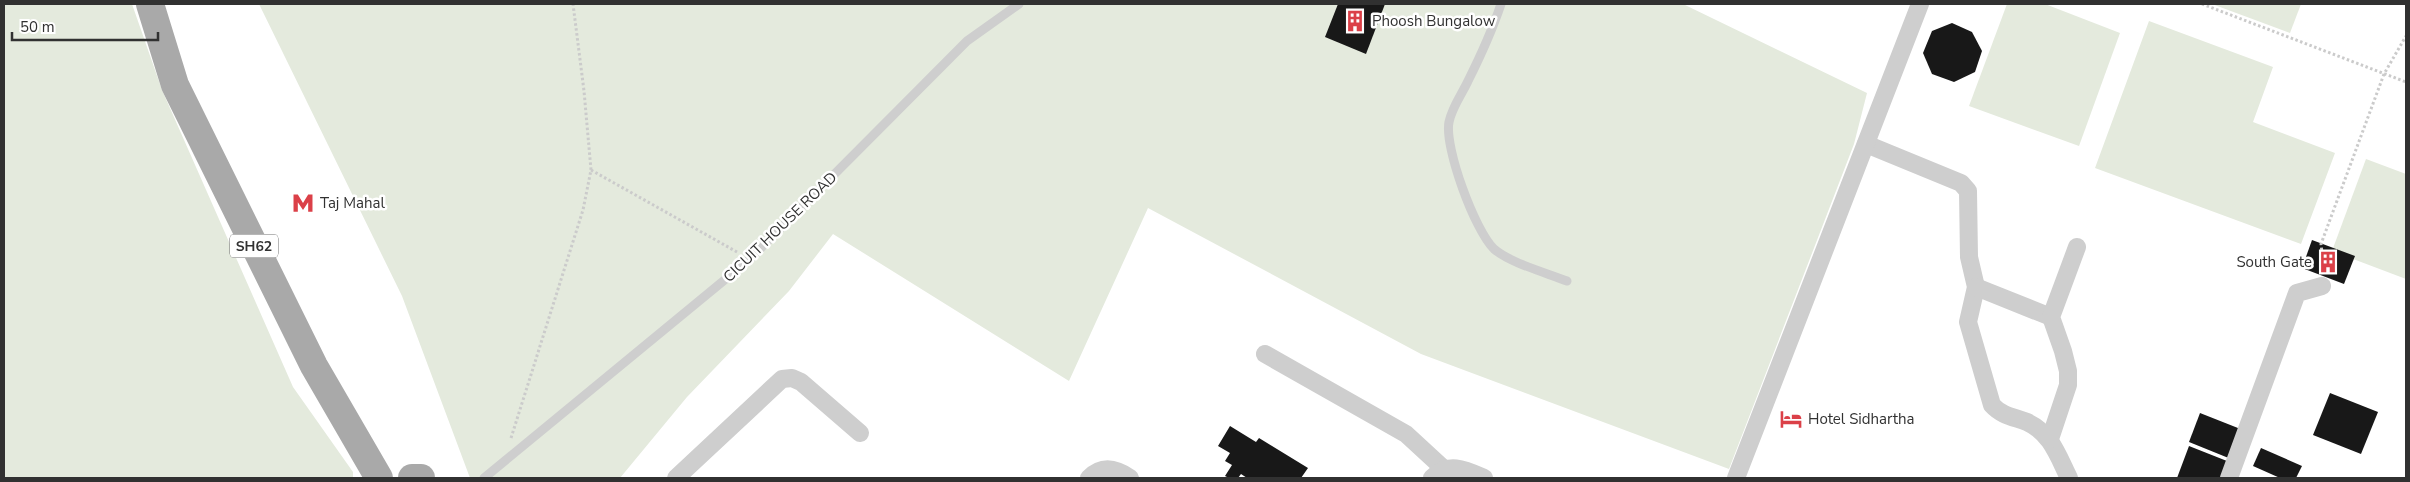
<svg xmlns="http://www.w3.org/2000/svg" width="2410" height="482" viewBox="0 0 2410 482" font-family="'Nunito Sans',sans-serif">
<rect width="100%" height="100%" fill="#fff"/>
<g fill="#e4eadd">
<polygon points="4,4 132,4 162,90 293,387 353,472 353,478 4,478"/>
<polygon points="259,4 1683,4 1867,93 1854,144 1729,469 1421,354 1148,208 1069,381 833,234 789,291 687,397 620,478 470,478 402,296"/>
<polygon points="2007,4 2045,4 2120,33 2079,146 1969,106"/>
<polygon points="2212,4 2301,4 2290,33"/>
<polygon points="2149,21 2273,67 2253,122 2335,153 2301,244 2095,168"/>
<polygon points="2366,159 2406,174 2406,279 2332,251"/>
</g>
<g fill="#181818">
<polygon points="1338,4 1385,4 1366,54 1325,37"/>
<polygon points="1952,23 1972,32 1982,51 1975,72 1954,82 1932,74 1923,53 1932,31"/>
<polygon points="2312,240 2355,256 2344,284 2302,268"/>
<polygon points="2330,393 2378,412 2361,454 2313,435"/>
<polygon points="2200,413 2243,430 2231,459 2189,442"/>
<polygon points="1230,426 1256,442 1259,438 1308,468 1301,478 1247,478 1241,474 1238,478 1229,478 1225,476 1232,465 1225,461 1230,453 1218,446"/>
<polygon points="2189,446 2232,463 2226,478 2177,478"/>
<polygon points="2261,448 2302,466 2296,478 2280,478 2253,466"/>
</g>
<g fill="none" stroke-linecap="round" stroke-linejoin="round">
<g stroke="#cbcbcb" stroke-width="3" stroke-dasharray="2.5 2.5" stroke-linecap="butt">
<polyline points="2202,4 2406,82"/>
<polyline points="591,170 737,252"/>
<polyline points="2324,270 2321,244 2384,74 2406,36"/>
<polyline points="511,438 583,210 591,170 584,91 573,4"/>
</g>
<g stroke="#cecece" stroke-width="9">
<path d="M1501 4C1492 31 1481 55 1468 81 1462 94 1452 107 1449 122 1444 147 1475 231 1494 249 1510 263 1547 273 1567 281"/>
<polyline points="484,478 750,259 967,41 1019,4"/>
</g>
<g stroke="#cecece" stroke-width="18">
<path d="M1866 144 1961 183 1968 191 1969 257 1976 287 1968 322 1992 405C2002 416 2014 417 2027 422 2051 433 2058 456 2069 478"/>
<polyline points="1976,287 2051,317"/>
<polyline points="1265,354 1406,434 1444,469"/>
<polyline points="2050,439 2068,385 2068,371 2063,351 2051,317 2077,247"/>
<polyline points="676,478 782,379 792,378 801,382 860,433"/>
<path d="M1089 478C1102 465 1116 468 1130 478"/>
<path d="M1432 478C1448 461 1466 470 1484 478"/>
<polyline points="1736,478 1920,4"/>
<polyline points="2229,478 2297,293 2322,286"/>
</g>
<g stroke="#a9a9a9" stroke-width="28">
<polyline points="150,4 175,85 314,366 379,478"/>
<polyline points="412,478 421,478"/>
</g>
</g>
<defs>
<g id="building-bare" transform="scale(1.725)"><path d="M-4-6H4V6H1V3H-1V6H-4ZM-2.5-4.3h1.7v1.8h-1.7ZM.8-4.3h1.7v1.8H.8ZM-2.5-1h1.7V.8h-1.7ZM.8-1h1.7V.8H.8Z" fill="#db4048" stroke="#fff" stroke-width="2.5" paint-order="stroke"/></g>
<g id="metro-bare" transform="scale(1.725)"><path d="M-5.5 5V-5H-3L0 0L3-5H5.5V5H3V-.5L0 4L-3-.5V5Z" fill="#db4048" stroke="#fff" stroke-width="2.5" paint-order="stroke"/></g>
<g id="hotel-bare" transform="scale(1.725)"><path d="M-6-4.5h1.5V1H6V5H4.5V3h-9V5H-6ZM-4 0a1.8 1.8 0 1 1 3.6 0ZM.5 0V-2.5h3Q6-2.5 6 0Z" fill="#db4048" stroke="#fff" stroke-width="2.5" paint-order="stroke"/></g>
</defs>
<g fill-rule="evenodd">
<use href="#building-bare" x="1355" y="21"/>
<use href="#metro-bare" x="303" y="203"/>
<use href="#building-bare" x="2328" y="262"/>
<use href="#hotel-bare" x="1791" y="419"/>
</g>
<g text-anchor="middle" stroke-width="5" stroke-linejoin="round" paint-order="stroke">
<rect fill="#fff" stroke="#6f6f6f" stroke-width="1" x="230" y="234.5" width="48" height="23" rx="4"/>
<g font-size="14" font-weight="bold" fill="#313131">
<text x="254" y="251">SH62</text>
</g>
<g font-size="15" fill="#313131" stroke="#fff" text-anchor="start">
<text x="1372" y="26">Phoosh Bungalow</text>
<text x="320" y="208">Taj Mahal</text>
<text x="2312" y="267" text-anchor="end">South Gate</text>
<text x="1808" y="424">Hotel Sidhartha</text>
</g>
<g font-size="15" fill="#313131" stroke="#fff">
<text transform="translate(780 227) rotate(-44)" y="5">CICUIT HOUSE ROAD</text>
</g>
</g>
<rect width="2410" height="482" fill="none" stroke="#313131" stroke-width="10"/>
<path d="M12 32v8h146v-8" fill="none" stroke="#313131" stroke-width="2.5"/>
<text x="20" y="32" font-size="15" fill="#313131" stroke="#ffffff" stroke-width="4" paint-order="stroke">50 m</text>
</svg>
